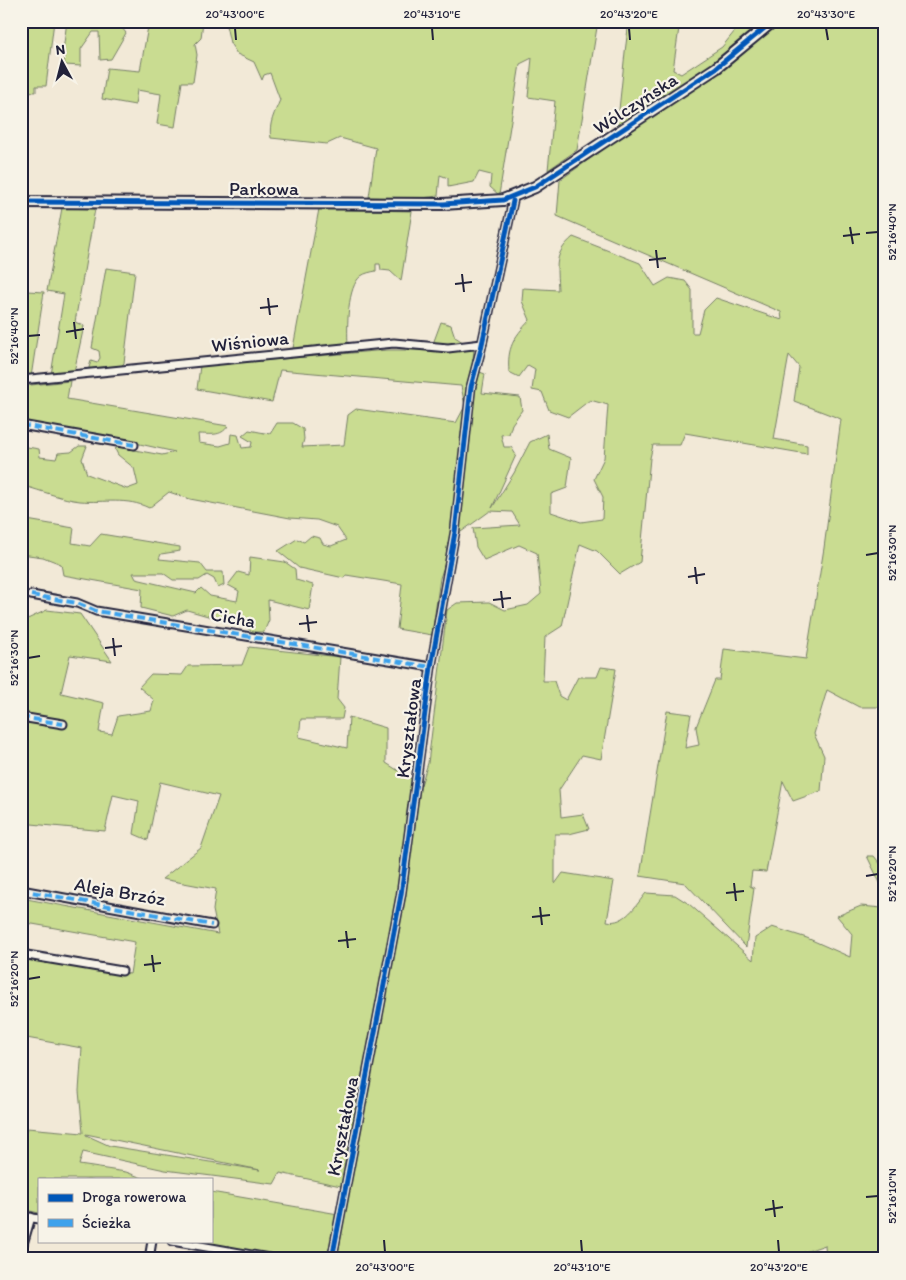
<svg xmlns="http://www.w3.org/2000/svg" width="906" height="1280" viewBox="0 0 906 1280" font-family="Itim,sans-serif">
<rect width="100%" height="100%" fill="#f2e9d7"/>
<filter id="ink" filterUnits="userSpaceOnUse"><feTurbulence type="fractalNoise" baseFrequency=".02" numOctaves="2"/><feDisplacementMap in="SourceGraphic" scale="10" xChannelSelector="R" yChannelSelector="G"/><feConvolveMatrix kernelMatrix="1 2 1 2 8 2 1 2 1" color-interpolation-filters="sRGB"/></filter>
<g filter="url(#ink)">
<g fill="#c9dc91" stroke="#767f66" fill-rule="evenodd">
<polygon points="21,21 54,21 46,86 36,86 36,92 21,91"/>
<polygon points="67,21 113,21 114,28 122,28 126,33 111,59 100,60 99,32 93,32 81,49 81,66 65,65 63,51"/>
<polygon points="149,21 203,21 201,38 195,44 197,55 193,82 182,82 175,127 157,124 161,94 137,90 135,105 102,99 107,68 140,71"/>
<path d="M225 21H598L577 150 548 170 555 101 528 97 532 58 520 64 499 195 490 187 491 175 479 172 474 182 448 187V178L440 175 438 196 413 199 369 197 376 148 340 138 327 144 271 138C268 124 275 112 280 100L270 73 264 75 262 80 254 62 237 54 230 43Z"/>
<path d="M629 21H680L673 70 681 74 722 47 743 21H885V707H859L827 690 814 734 824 756 821 791 793 801 783 781 766 872 752 871 750 886 754 888 746 947 685 883 640 876 667 711 691 714 685 748 699 745 696 727 715 680H720L724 649 806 659 824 548 841 419 794 401 799 367 789 355 774 439 807 445V454L685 433 680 445H653L650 458 640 562 620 574 597 551 580 544 562 626 545 637 543 681H554L559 696 566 700 578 677H597L601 667 616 669 601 759 582 755 559 790 561 817 583 814 589 829 569 834H555V884L563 873 614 881 607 921C625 925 636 905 646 893L675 895 689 904 753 960 755 938 772 927 807 938 850 957 852 934 837 916 861 906 882 908 883 889 867 856H874L885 870V1259H826L825 1245 799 1254 798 1259H336L337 1252 329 1250 327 1259H293L198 1241H211V1192L344 1215 350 1188 280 1173 274 1184 165 1170 83 1152 79 1165 126 1172 145 1179H39V1213L21 1209V1149L27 1128 83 1133 79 1091 82 1048 21 1037V957L130 974 135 942 21 922V898L218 934 213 910 216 889 162 879 201 848 219 796 160 782 148 840 134 834 139 801 113 795 105 831 21 823V622L47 610 80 614 112 661 70 655 61 693 104 703 99 732 112 734 118 716 151 711 154 700 139 687 151 674 182 675 188 666 242 665 249 647 340 657 337 699 344 708 342 719H301L299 737 347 748 349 717 386 728V763L421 785 428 763 447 610 457 603 489 602 505 610 528 605 541 594 537 553 519 545 484 560 476 547 473 528 520 525 512 512 490 511 454 537 440 578 432 635 397 629 402 584 346 575 344 578 299 568 278 551 297 539 304 542 311 536 320 538 323 544 331 546 346 540 337 527 317 520 290 518 190 499 169 492 149 508C127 497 104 503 80 501 62 499 42 491 24 486L21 479V446L39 449 40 457 56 459 58 453 71 452 79 446H87L82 459 87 474 127 489 138 485 134 468 118 455 115 449 118 447 162 455 175 452 109 437 21 423V386L70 381 67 399 228 426C221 437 210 434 198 434L199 443 220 446 230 443 231 434 238 435 242 448 251 447 252 442 242 436 249 430 270 434 277 423H293L303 429 304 439 302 447 344 445 348 415 356 409 456 423 465 406 461 386 280 370 272 402 197 389 200 366 387 350H427L434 341 441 322 451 325 455 337 474 349 472 369 485 374 482 393 520 397 522 410 512 424 509 434 501 435 504 447H511L516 455 492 508 514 473 530 442 547 434 549 449 571 458 567 488 551 494V512L581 522 602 519 603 497 594 479 604 458 608 405 590 400 568 417 549 410 542 392 532 390 535 369 528 365 519 377 509 372C507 348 513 338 530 320L522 301 523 288 558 290C557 266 553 254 573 237L640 263 655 286 669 278 685 281 692 290V333H698L704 310 716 298 782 320 781 312 557 216 560 180 615 141C621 101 623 61 629 21ZM86 1135V1134L260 1170 110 1146Z"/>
<polygon points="62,208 95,209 75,322 84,326 74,372 51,375 64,294 47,291"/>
<path d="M319 209 412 211 401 281 390 271 381 270 380 264H376V271C371 272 365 273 361 276 347 286 347 328 348 344L293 348Z"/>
<polygon points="106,268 135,272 124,363 120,368 88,371 91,361 97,363 100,358 99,351 92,348"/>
<polygon points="27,291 44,292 31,377 21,378 21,314 24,315"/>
<polygon points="21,519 74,528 72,543 90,546 101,534 180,547 180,551 161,554 159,559 200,563 207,572 223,572 224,585 218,588 214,579 207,575 199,580 173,580 163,573 133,573 136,579 196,593 201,588 210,596 237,601 239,591 228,585 238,572 249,575 250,557 285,562 295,569 296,580 313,585 309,610 268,600 269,620 264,632 252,632 246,627 187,610 173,616 141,608 142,589 63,575 61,564 43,557 21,554"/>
</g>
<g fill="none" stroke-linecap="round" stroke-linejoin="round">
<g stroke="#22223b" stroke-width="11">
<g id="street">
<polyline points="21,380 394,343 448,348 482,344"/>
<polyline points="21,425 134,445"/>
<polyline points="31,595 77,603 96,611 431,667"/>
<polyline points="21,717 63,724"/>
<polyline points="21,890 212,925"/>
<polyline points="21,954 122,971"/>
<polyline points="21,1216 39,1219"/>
<polyline points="172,1241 275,1259"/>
<polyline points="21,1251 31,1217"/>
<polyline points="149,1259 152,1241"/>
<polyline points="332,1259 401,895 431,667 455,532 471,387 481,349 513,201"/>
</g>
</g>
<g stroke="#22223b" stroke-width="14">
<polyline id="secondary" points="21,202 443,204 503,200 535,187 716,68 773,21"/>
</g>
<use href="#street" stroke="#f7f3e8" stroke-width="7"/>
<use href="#secondary" stroke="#f7f3e8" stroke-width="10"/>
<g stroke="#3ea2ec" stroke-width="4" stroke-dasharray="8 4" stroke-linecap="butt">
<polyline points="21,425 134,445"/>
<polyline points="31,595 77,603 96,611 431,667"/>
<polyline points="21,717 63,724"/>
<polyline points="21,890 212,925"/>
</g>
<g stroke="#f7f3e8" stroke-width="8">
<g id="cycleway">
<polyline points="21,202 443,204 503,200 535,187 716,68 773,21"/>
<polyline points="332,1259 401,895 431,667 455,532 471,387 481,349 513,201"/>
</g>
</g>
<use href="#cycleway" stroke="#0057b8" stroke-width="5"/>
</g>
</g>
<path fill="none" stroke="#22223b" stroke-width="2" d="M235 28 236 40M432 28 433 40M629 28 630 40M826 28 828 40M850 227 853 244M866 233 878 232M843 236 860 234M656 250 658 268M649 260 666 258M462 274 464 292M455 284 472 282M268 298 270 315M260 308 278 306M74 322 76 339M66 332 84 329M28 336 40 335M866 555 878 553M695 567 697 584M688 577 705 574M501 591 503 608M493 600 511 598M307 615 309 632M299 624 317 622M113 638 115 656M105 648 122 646M28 658 40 656M866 876 878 874M734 883 736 901M726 893 744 891M540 907 542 925M532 917 550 915M346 931 348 948M338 941 356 939M152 955 154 972M144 965 161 963M28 979 40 977M866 1197 878 1196M773 1200 775 1217M765 1210 783 1207M384 1240 385 1252M581 1240 582 1252M778 1240 779 1252"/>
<g text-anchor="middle" stroke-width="4.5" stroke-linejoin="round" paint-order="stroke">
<g font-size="19" fill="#22223b" stroke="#f7f3e8">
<text transform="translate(635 103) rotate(-33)" y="7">Wólczyńska</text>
<text x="264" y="195">Parkowa</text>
<text transform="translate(250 341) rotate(-6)" y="7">Wiśniowa</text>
<text transform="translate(233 617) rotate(10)" y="7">Cicha</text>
<text transform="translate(408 728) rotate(-83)" y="7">Kryształowa</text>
<text transform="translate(120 891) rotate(10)" y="7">Aleja Brzóz</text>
<text transform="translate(342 1126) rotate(-79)" y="7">Kryształowa</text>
</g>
</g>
<rect width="906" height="1280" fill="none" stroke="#f7f3e8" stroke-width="55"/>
<rect x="38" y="1178" width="175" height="65" fill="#f7f3e8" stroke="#a29fa3"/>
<rect x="48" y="1194" width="25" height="8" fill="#0057b8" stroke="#a29fa3"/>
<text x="82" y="1202" font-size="15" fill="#22223b">Droga rowerowa</text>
<rect x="48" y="1219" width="25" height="8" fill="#3ea2ec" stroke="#a29fa3"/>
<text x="82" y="1228" font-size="15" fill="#22223b">Ścieżka</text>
<g transform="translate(62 62) rotate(353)" stroke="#f7f3e8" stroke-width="4" paint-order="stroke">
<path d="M0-4L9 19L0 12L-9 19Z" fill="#22223b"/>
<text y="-8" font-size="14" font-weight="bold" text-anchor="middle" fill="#22223b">N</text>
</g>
<rect x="28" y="28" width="850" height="1224" fill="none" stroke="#22223b" stroke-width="2"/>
<g font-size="12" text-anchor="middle" fill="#22223b">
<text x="235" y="18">20°43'00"E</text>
<text x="432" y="18">20°43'10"E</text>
<text x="629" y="18">20°43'20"E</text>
<text x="826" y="18">20°43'30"E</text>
<text transform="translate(892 232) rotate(-90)" y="4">52°16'40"N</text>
<text transform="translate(14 336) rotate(-90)" y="4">52°16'40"N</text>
<text transform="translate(892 553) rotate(-90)" y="4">52°16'30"N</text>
<text transform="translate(14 658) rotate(-90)" y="4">52°16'30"N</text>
<text transform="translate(892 874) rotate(-90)" y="4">52°16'20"N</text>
<text transform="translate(14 979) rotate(-90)" y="4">52°16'20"N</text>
<text transform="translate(892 1196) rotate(-90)" y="4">52°16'10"N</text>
<text x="385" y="1271">20°43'00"E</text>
<text x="582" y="1271">20°43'10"E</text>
<text x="779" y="1271">20°43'20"E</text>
</g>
</svg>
